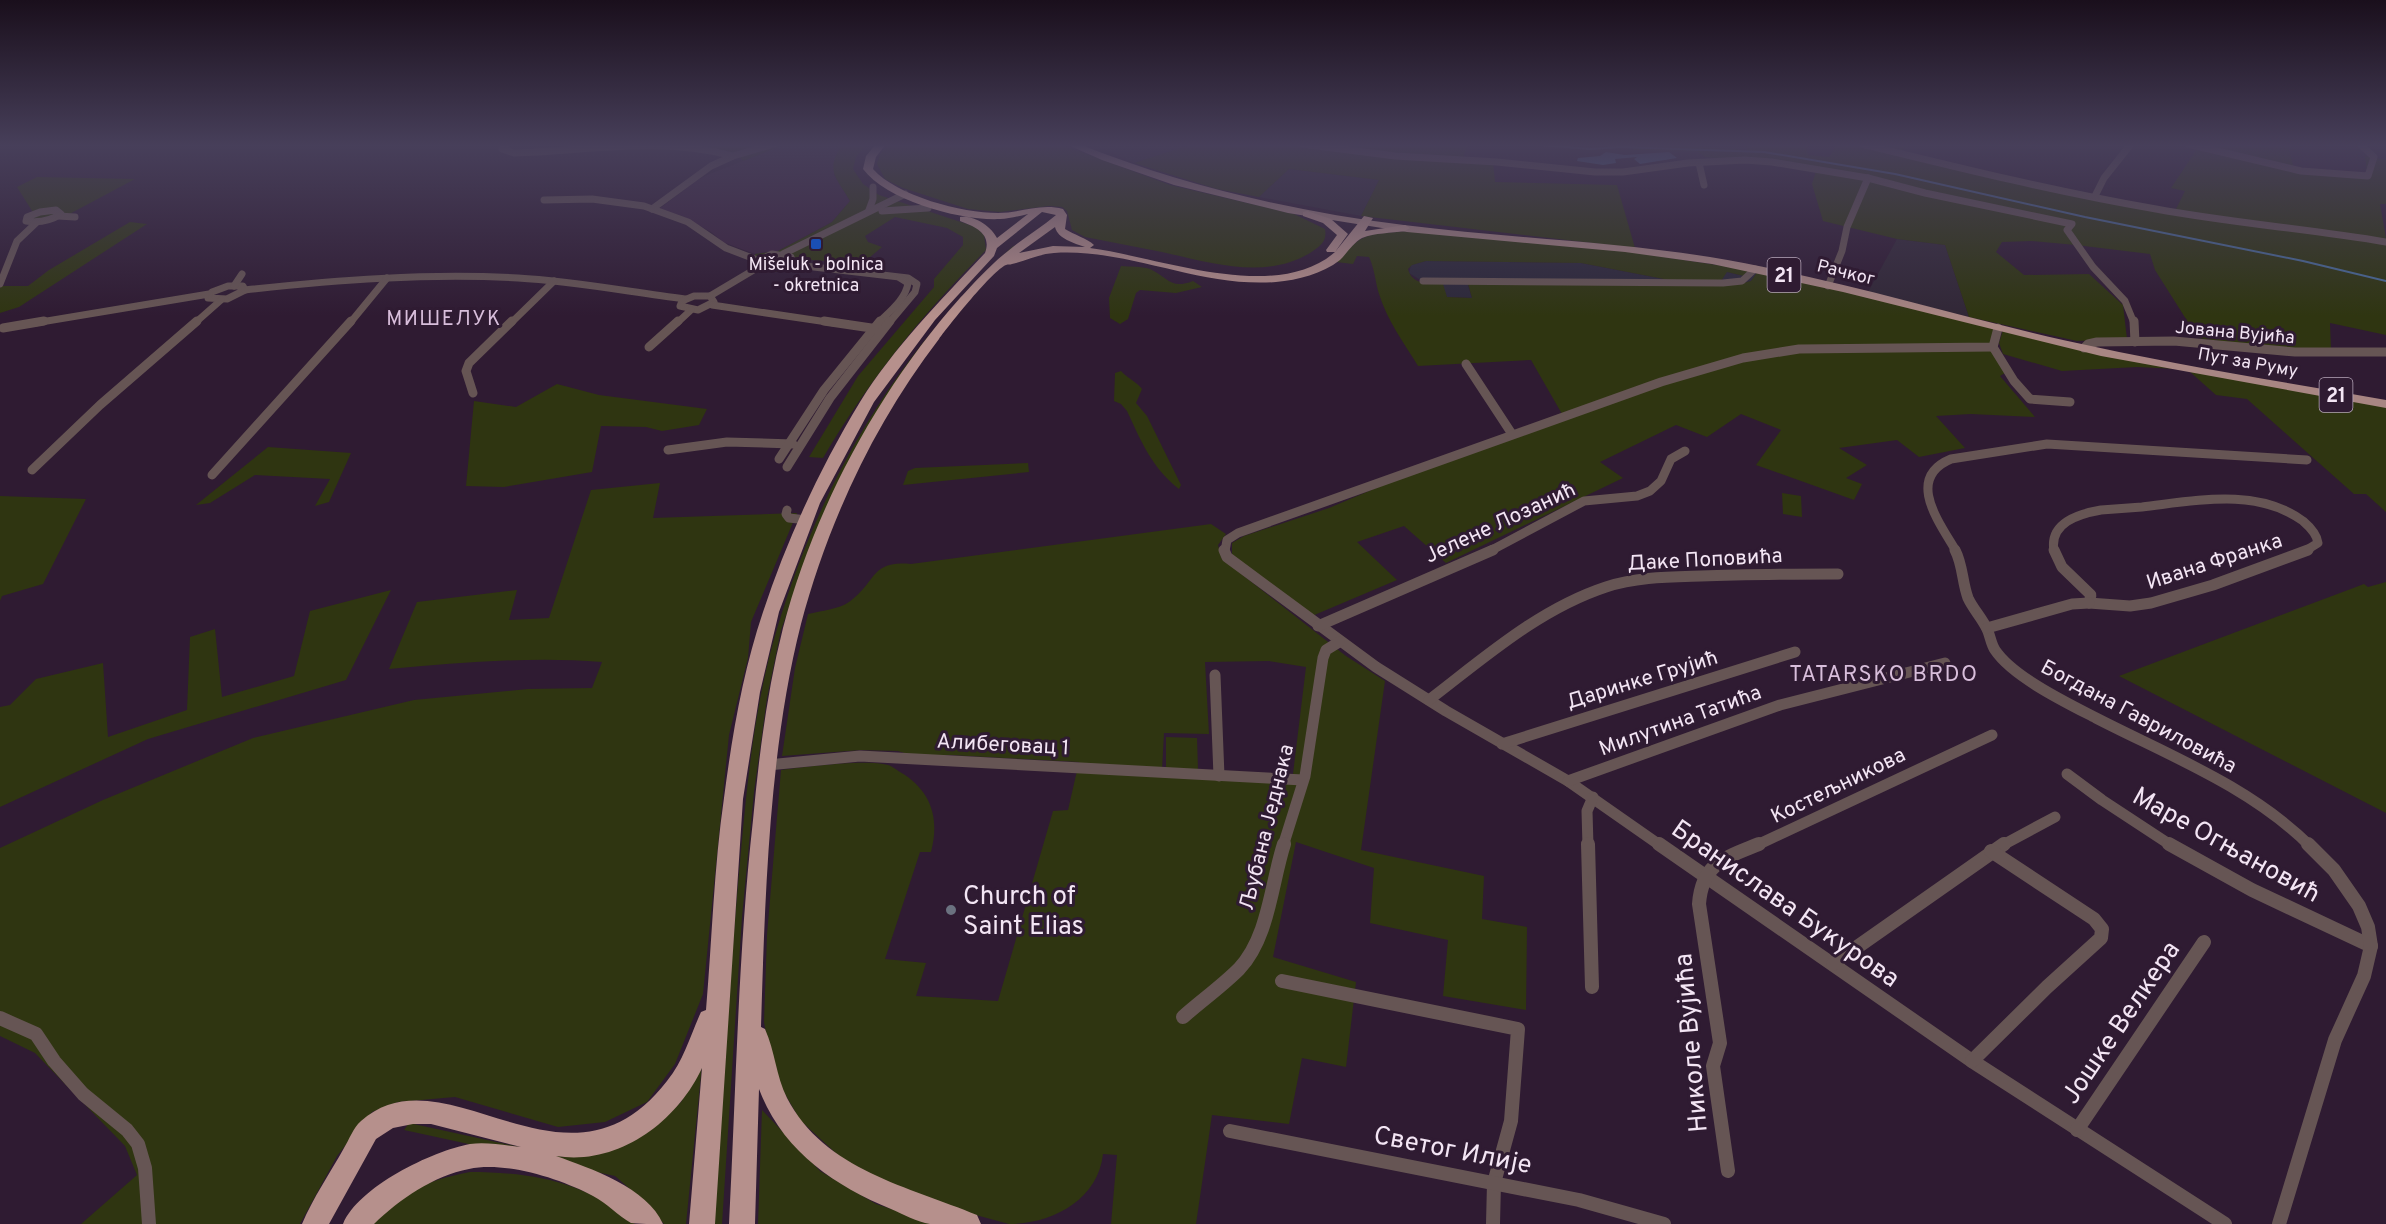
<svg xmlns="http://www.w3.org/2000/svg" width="2386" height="1224" viewBox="0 0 2386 1224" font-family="Overpass,sans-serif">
<rect width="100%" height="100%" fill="#2f1b32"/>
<g fill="#312736">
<polygon points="1094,144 1193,144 1134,163"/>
<polygon points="1289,169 1379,180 1361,216 1259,197"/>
<polygon points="1897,239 1945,245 1969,317 1868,292"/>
</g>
<polygon fill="#2c2839" points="1426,261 1581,263 1669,280 1727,272 1744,276 1758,271 1751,281 1735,285 1468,285 1472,298 1447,297 1409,273 1411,265"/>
<polygon fill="#3a213d" points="786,144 831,144 841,148 834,175 850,201 832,222 778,251 755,254 744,250 723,242 711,232 682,216 659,209 696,181 707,175"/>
<g fill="#2f3511" fill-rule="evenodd">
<polygon points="664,144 786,144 743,161 736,153"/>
<path d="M831 144H867L856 157 853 169 863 184 879 195 976 227 984 235 986 250C920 317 871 377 823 458L809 457 858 376 934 287V279L963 245V237L947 228 895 217 865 236 868 242 882 247 863 263 809 260 795 267 774 272 757 268 755 254 778 251 825 226 832 222 850 201C838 179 825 172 840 148Z"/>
<path d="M890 144H1060L1170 185 1294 214 1325 229C1327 240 1322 245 1313 251 1268 281 1211 263 1162 252 1136 247 1111 242 1085 237L1072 230 1067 211 1062 207 1049 206 1000 212 968 209 903 188 885 179 877 164 880 154Z"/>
<polygon points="1193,144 1468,144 1462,160 1493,162 1495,182 1617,185 1635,248 1361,216 1379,180 1289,169 1259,197 1217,189 1134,163"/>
<polygon points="1633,144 1702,144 1702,147 1747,150 1746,144 1806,144 1808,155 1829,157 1837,144 1911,144 1900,152 2174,213 2185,191 2171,188 2197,149 2184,144 2292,144 2289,149 2294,170 2368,177 2365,156 2386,160 2386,204 2380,204 2386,238 2386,335 2330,323 2331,348 2279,349 2198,338 2155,270 2150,254 2076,245 2032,241 2002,242 1996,252 2024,275 2089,274 2123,305 2127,339 2077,341 1969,317 1945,245 1897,239 1823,221 1812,184 1817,168 1705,157 1697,151 1633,150"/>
<polygon points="37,177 135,179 62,218 29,221 34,214 17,187"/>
<polygon points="130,222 147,224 19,307 0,313 0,286 28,286 49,270"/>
<path d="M1407 231 1591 246 1750 270 1744 276 1727 272 1721 281 1669 280 1581 263 1426 261 1412 265 1408 269C1412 285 1429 284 1443 284L1447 297 1472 298 1468 284 1735 285 1751 281 1758 271 1994 328 1991 347 1773 350 1562 414 1531 360 1418 366C1404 343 1387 320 1379 294 1375 281 1375 270 1369 257L1357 256 1353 264 1336 262C1364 231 1367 235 1407 231Z"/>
<path d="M1013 246 1015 247 891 390 853 452 808 554 781 630 767 698 754 792 742 917 722 1224H712C720 1115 728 1005 737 896 745 808 751 715 777 629 822 478 897 353 1013 246Z"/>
<path d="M1121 266C1130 267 1141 266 1150 269 1168 277 1170 290 1193 281L1202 287 1176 293 1140 290 1136 293 1128 319 1120 324 1110 318 1109 298Z"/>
<polygon points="2003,330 2178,369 2137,367 2062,371 2003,354 1999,343"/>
<polygon points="1993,350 2005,373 2000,376 2035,417 1971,414 1936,416 1965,448 1919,457 1897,440 1839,448 1867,465 1846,478 1862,484 1854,500 1756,465 1781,430 1741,414 1707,437 1676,425 1600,462 1623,478 1446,563 1404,526 1357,542 1397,580 1312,616 1232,555 1232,543 1244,536 1329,508 1388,483 1658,385 1776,353"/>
<path d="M1121 371C1128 379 1136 381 1142 389L1136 403 1147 416 1181 485 1179 489C1152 468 1141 441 1127 411L1121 404 1114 401 1115 373Z"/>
<polygon points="2189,371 2386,406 2386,512 2366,494 2354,494 2247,399 2216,395"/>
<polygon points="557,384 599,395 707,409 699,425 662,431 646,427 601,426 592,472 504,487 466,486 474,401 516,407"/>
<polygon points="268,447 351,453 329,502 315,506 330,479 255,475 210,503 196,505"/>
<polygon points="1028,463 1029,472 903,485 908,471 915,468"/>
<path d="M660 483 653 518 797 513 751 622 748 658 729 735 703 994 675 1064 647 1102 605 1122 558 1127 455 1097 398 1102 372 1112 337 1156 300 1224H81L137 1175 125 1146 35 1053 0 1036V848L103 800 253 738 414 700 528 689 592 688 602 662C531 656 460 663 389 669L417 602 517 590 509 620 549 618 591 490Z"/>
<polygon points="1782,493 1801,496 1802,517 1783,514"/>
<polygon points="0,496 86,499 43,584 2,596 0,601"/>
<path d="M1211 524 1226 534 1218 545 1222 559 1346 656 1385 681 1361 850 1484 876 1482 919 1527 927 1526 1010 1443 996 1448 940 1370 923 1374 868 1296 842 1273 957 1356 982 1346 1067 1302 1058 1289 1124 1212 1115 1196 1224H1111L1117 1155 1103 1154C1098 1200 1052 1224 1009 1224L913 1198 840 1157 800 1120 781 1087 769 1050 764 1022 767 935 781 770C806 767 865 759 888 765 892 766 897 770 900 772 931 790 940 818 931 852H920L885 959 926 963 916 996 998 1001 1053 811 1068 810 1079 762 951 755 917 757 898 751 861 750 782 756 795 668 808 614C821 611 839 609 849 602 877 582 870 560 911 564ZM1269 661 1306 667 1293 774 1162 770 1164 733 1209 734 1205 662Z"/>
<polygon points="2386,582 2386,813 2119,676 2364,584 2368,587"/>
<polygon points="391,590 346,680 148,739 0,807 0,707 10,705 36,679 103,663 108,737 187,710 190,637 215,629 222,697 294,676 310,611"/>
<polygon points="1166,737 1197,738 1198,770 1166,768"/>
<polygon points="702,1065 686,1224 664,1224 645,1202 615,1176 404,1130 409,1123 565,1157 613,1148 654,1126 681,1102"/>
<polygon points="762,1110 820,1171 876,1204 937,1224 758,1224"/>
<path d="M470 1172C532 1172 588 1182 635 1224H371C407 1190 421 1182 470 1172Z"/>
</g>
<polygon fill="#496b98" points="1606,152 1625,155 1669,152 1677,158 1640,164 1634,159 1637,157 1615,159 1616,163 1603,165 1577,161 1578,158 1600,156"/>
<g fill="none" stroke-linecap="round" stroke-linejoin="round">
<polyline stroke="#496b98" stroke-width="2" points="1529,144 1590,149 1621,147 1764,152 1895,174 2085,217 2303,261 2386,281"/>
<g stroke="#665554" stroke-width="7">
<path d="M507 144 502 149 514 153C587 151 661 136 733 156L711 166 652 209"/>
<polyline points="1302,144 1395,156 1497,162 1595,172 1623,172 1688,163 1745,160 1772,162 1868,178 1925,193 2072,224 2067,230 2093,267 2125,301 2134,323"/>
<path d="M1862 144C1960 168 2057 192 2156 209 2232 223 2309 229 2386 242"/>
<polyline points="2188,144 2301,171 2368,176 2374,157 2360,144"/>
<polyline points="733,156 774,144"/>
<polyline points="1699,163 1704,185"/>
<polyline points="2095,196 2104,178 2131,144"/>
<polyline points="544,200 592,199 644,206 688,222 726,248 760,261"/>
<path d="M56 210 61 214C50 221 39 223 26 221L27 217 40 212Z"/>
<polyline points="869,210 873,199 873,187"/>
<polyline points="882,211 928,208"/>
<polyline points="58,216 75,217"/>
<polygon points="772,254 791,257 792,260 777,267 760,264 762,259"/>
<polyline points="783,254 905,194"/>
<polyline points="788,264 908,278 917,284 915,292 889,323"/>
<polyline points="1423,281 1723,283 1742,281 1755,269"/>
<polyline points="0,284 17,241 37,222"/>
<polygon points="228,286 243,286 245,290 227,299 208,298 212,292"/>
<polyline points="234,286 242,274"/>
<polyline points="1828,286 1842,251 1847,227 1868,178"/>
<path d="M245 290C336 280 427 273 518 278 574 281 629 292 685 299"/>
<polygon points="694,296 710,296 714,302 698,310 680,306 682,301"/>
<polyline points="710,296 762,265"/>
<polyline points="712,305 834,323"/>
<polyline points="35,323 209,294"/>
<polyline points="195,323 221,300"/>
<polyline points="350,323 387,278"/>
<polyline points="511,323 554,281"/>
<polyline points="677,323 691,310"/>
<path d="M878 323C889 312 906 299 908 283L900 278"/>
</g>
<g stroke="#665554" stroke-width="9">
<polyline points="824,321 878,329"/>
<polyline points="2134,321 2135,342"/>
<polyline points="3,328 44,321"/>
<polyline points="649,347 678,321"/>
<polyline points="1993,347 2014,381 2030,399 2070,402"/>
<polyline points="2084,348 2088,344 2097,342 2174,341 2295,352 2386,352"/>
<polyline points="1466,364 1512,434"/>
<polyline points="473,393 466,371 469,363 512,321"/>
<polyline points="668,450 727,442 793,444"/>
<polyline points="779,459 824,390 880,321"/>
<polyline points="787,467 830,398 890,321"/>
<polyline points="32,470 100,405 197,321"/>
<polyline points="212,475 351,321"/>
<polyline points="787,510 786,514 789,518 807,520"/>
<polyline points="1225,551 1227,540 1238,533 1661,382 1743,358 1799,349 1993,347 1998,328"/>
<polyline points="1490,551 1584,501 1637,496 1650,491 1661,481 1671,459 1685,451"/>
<path d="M1956 551C1939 522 1905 478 1951 459L2047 444 2307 460"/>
<path d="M2054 551C2049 523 2078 514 2101 510 2114 509 2128 508 2142 507 2194 501 2257 487 2303 521 2310 527 2317 534 2318 543L2305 551"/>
</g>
<g stroke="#665554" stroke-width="11">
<polyline points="1224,550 1227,557 1376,667 1446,711 1568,781 1661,846"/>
<path d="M1955 550C1963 565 1962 582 1968 598 1973 609 1982 618 1987 629 1990 635 1991 644 1995 650 2013 677 2067 703 2096 718 2168 755 2251 787 2310 846"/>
<polyline points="2054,550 2062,567 2091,595 2089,603"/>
<polyline points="2089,603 2130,606 2151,603 2213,585 2308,550"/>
<polyline points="1318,626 1493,550"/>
<polyline points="1987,628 2072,604 2089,603"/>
<polyline points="1215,675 1219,776"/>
<path d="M1429 700C1484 658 1539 609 1606 587 1636 577 1669 577 1701 576 1746 574 1792 574 1838 574"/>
<polyline points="1502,744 1795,652"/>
<polyline points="768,765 860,756 1303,780"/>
<polyline points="2067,774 2102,800 2172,846"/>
<polyline points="1568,781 1780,705 1945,663"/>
<polyline points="1283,846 1305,776 1323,658 1326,650 1339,642"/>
<polyline points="1588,846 1587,811 1593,797"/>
<polyline points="1755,846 1992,735"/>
<polyline points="2001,846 2055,817"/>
</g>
<g stroke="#665554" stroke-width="14">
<polyline points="1588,844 1592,987"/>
<polyline points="1659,844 1972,1061 2225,1224"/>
<polyline points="2169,844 2252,890 2371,946"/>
<polyline points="1833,964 2004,844"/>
<polyline points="1282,981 1518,1029 1511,1121 1494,1183 1493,1224"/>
<path d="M1183 1017C1201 1001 1222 986 1239 969 1269 937 1271 884 1284 844"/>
<polyline points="0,1018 36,1034 54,1061 83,1094 127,1130 138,1144 145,1168 149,1224"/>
<polyline points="1972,1061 2047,987 2101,938 2102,929 2094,919 1991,851"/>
<polyline points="2077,1130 2204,942"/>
<polyline points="1230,1131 1579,1200 1664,1224"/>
<path d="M1728 1171 1713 1066 1720 1043 1699 904C1702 863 1725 858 1759 844"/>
<polyline points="2279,1224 2335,1040 2364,976 2371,946 2368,927 2359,906 2334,870 2308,844"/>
</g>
<path fill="#a88683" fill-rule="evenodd" d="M1066 144H1079C1184 186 1292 211 1404 225 1506 238 1609 241 1710 257 1830 277 1945 313 2063 340 2170 364 2278 381 2386 400V408L2101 356 1843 292 1712 264 1625 252 1407 232 1288 213 1174 185 1102 160Z"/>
<path fill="#b6908c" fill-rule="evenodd" d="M876 144H886L876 157 873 169C897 196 962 213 998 213 1021 213 1040 203 1063 209L1067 215 1065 229C1074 235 1087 238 1094 245L1090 248C1159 257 1276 304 1335 252H1327L1326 250 1337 235 1323 223 1303 216V212L1307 211 1331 219 1348 234 1335 252 1364 216 1373 218 1365 231 1405 225 1410 228 1405 231C1391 233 1375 233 1362 238 1354 242 1347 253 1340 260 1322 274 1298 280 1276 282 1200 288 1128 248 1054 253 1038 254 1026 261 1012 264 1010 265 1008 264 1006 265 993 270 949 325 939 339 875 422 828 522 801 624 769 749 765 898 761 1027L765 1029C775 1051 776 1076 787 1098 824 1170 910 1187 977 1215L981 1224C964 1224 946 1224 930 1224 917 1222 903 1214 891 1209 833 1185 782 1150 759 1089L755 1224H729C736 1089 738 954 753 820 759 755 767 691 783 628 814 509 879 389 960 298 975 282 990 265 1008 251 1023 238 1041 228 1056 215L1042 212 997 248 994 256 935 320 874 402 820 503 779 612 760 692 743 799 715 1224H689L702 1068C677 1122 618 1166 556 1156 590 1168 648 1188 663 1224 654 1224 638 1224 631 1223 618 1216 607 1203 593 1196 561 1179 506 1161 469 1169 433 1176 400 1199 374 1224H343C358 1187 432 1151 470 1144 486 1142 504 1145 521 1147L431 1124H413L393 1128 376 1139 329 1224H302C313 1198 330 1173 344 1148 349 1140 353 1128 361 1121 446 1046 567 1211 667 1081 684 1060 690 1036 701 1012L706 1010C712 940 714 866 724 798 732 736 743 671 763 612 787 539 820 468 860 402 894 347 941 300 985 253 992 234 976 227 960 221V217C974 215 991 226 997 238L1028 214C1019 216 1009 219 1000 219 961 221 887 201 863 169L866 156ZM1055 227C1058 239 1074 243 1085 247L1053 246 1019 253Z"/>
</g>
<linearGradient id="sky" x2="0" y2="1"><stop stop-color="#1a0f1c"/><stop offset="0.46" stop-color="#473f5a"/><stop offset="1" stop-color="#473f5a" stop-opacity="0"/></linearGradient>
<rect width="2386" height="316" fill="url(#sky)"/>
<rect fill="#1a4fb4" stroke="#2f1b32" stroke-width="2" x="810" y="238" width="12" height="12" rx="3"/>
<circle fill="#6b7280" stroke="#2f1b32" stroke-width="2" cx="951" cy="910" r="6"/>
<g text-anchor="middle" stroke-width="6" stroke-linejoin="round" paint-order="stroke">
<g font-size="18" fill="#f3e5f4" stroke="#2f1b32">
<text x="816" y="270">Mišeluk - bolnica<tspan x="816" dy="21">- okretnica</tspan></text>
</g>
<g font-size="18" fill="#f3e5f4" stroke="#2f1b32">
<text transform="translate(1846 272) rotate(14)" y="6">Рачког</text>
<text transform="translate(2235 332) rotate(5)" y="6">Јована Вујића</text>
<text transform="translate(2248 362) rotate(10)" y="6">Пут за Руму</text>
</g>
<g fill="#2f1b32" stroke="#b8a8ba" stroke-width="1.5">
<rect x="1767.5" y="258" width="33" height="34" rx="4.5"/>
<rect x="2319.5" y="378" width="33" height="34" rx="4.5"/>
</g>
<g font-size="20" font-weight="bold" fill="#f3e5f4">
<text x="1784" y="282">21</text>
<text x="2336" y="402">21</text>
</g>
<g font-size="20" letter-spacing="1.5" fill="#d8bedb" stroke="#2f1b32">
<text x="444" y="325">МИШЕЛУК</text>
</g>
<g font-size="21" fill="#f3e5f4" stroke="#2f1b32">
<text transform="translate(1500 522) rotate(-25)" y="7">Јелене Лозанић</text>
<text transform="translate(1705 559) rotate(-3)" y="7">Даке Поповића</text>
<text transform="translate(2214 561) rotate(-18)" y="7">Ивана Франка</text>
<text transform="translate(1642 679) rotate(-17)" y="7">Даринке Грујић</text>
<text transform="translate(2139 716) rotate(28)" y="7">Богдана Гавриловића</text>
<text transform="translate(1680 720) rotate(-20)" y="7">Милутина Татића</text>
<text transform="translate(1003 744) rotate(3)" y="7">Алибеговац 1</text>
<text transform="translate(1838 785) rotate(-26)" y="7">Костељникова</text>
<text transform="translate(1266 827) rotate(-76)" y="7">Љубана Једнака</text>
</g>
<g font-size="22" letter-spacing="1.5" fill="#d8bedb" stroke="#2f1b32">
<text x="1884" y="681">TATARSKO BRDO</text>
</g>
<g font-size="26" fill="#f3e5f4" stroke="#2f1b32">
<text transform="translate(2227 844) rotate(29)" y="9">Маре Огњановић</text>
<text transform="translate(1786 903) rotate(35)" y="9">Бранислава Букурова</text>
<text transform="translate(2120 1022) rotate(-56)" y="9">Јошке Велкера</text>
<text transform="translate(1690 1043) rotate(-95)" y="9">Николе Вујића</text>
<text transform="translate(1453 1149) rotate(11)" y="9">Светог Илије</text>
</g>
<g font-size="26" fill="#f3e5f4" stroke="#2f1b32" text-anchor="start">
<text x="963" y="904">Church of<tspan x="963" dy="30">Saint Elias</tspan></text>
</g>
</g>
</svg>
